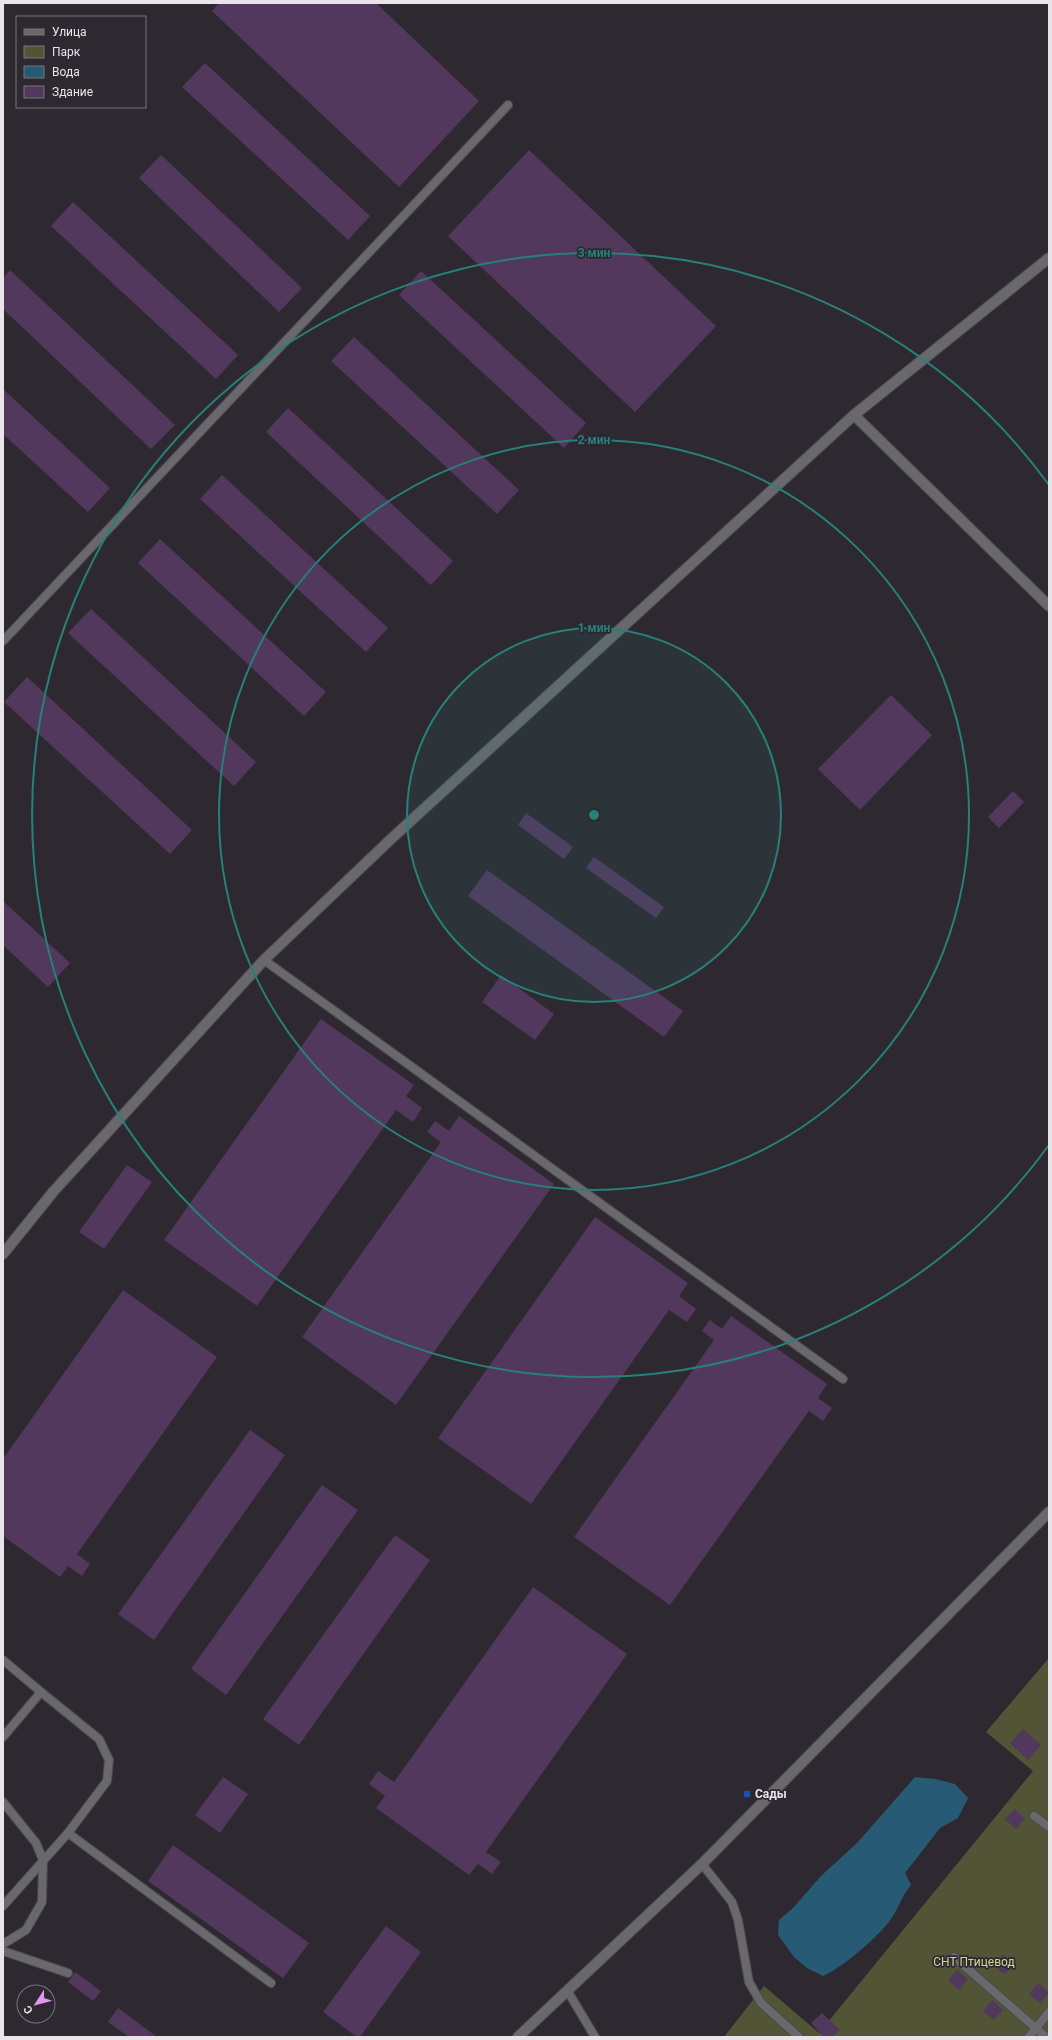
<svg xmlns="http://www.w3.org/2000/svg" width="1052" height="2040" viewBox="0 0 1052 2040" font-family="Roboto,sans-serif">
<rect width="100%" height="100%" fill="#2e2931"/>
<polygon fill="#525535" points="1049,1658 1049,2037 724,2037 764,1986 819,2033 1033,1771 986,1732"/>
<path fill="#275a75" d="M915 1777 935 1779 955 1784 968 1798 958 1818 940 1828 905 1873 911 1885C902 1895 899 1908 891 1919 879 1936 842 1968 823 1976L807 1968 794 1957 778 1935 779 1920 793 1908 821 1876 857 1843Z"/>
<g fill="#52385d">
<polygon points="219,3 376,3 479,101 399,187 212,11"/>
<polygon points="205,63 370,216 348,240 182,87"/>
<polygon points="529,150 716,326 635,412 448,236"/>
<polygon points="161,155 302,288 279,312 139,178"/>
<polygon points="73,202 238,355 216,379 51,226"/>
<polygon points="10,270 175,425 151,449 3,309 3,278"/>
<polygon points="421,271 586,423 564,448 399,295"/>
<polygon points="354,337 519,490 497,514 331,361"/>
<polygon points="3,389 110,488 88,512 3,434"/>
<polygon points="288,408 453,561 431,585 266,432"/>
<polygon points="222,475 388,628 366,652 200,499"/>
<polygon points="160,539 326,692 304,716 138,563"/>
<polygon points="91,609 256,762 234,786 68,633"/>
<polygon points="27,677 192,830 170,854 4,702"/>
<polygon points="891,695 932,735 860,810 818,769"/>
<polygon points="1013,791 1024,802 999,828 988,817"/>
<polygon points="526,813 573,847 564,859 518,825"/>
<polygon points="594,857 664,907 656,918 586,868"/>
<polygon points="487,870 683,1011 664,1037 468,896"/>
<polygon points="3,901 70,963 48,987 3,945"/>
<polygon points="501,975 554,1014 535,1040 482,1002"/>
<polygon points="321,1019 414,1085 406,1096 422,1108 413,1122 396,1110 257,1306 164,1240"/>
<polygon points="459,1116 554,1184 396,1405 302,1337 441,1142 427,1132 435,1121 449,1131"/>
<polygon points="127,1165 152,1182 104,1249 79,1232"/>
<polygon points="595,1217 688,1283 679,1296 696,1309 687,1322 669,1310 531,1504 438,1438"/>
<polygon points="123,1290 217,1357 77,1554 90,1564 82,1576 68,1566 60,1577 3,1536 3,1459"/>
<polygon points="731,1316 827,1384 818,1398 832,1408 823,1421 809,1411 670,1605 574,1537 714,1340 702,1331 710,1320 722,1329"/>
<polygon points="250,1430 285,1455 154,1640 118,1614"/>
<polygon points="322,1485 358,1510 226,1695 191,1669"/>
<polygon points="395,1535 430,1560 299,1745 263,1719"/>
<polygon points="533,1587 627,1654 486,1852 501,1862 492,1874 478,1864 469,1875 376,1808 385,1796 369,1784 378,1771 394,1782"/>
<polygon points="1023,1729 1041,1745 1028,1760 1010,1743"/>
<polygon points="223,1777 248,1794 220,1833 195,1815"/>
<polygon points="1015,1809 1025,1819 1016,1829 1005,1819"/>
<polygon points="173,1845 309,1943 283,1978 148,1881"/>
<polygon points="386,1926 421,1952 360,2037 357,2037 323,2012"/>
<polygon points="1003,1954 1013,1964 1004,1974 993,1965"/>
<polygon points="957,1970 968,1979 959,1990 948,1980"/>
<polygon points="75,1972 101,1991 93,2001 68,1982"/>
<polygon points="1038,1983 1049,1993 1040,2003 1029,1994"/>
<polygon points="992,2000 1003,2010 994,2020 983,2011"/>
<polygon points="118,2008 157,2037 129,2037 108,2022"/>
<polygon points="822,2013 840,2030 832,2037 824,2037 811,2023"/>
</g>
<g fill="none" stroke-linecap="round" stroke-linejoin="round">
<g stroke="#4c474e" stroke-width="10">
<g id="service">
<polyline points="3,641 508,105"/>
<polyline points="264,960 843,1379"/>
<polyline points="3,1660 41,1692 3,1737"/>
<polyline points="3,1802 36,1843 43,1860 42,1902 26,1930 3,1944"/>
<polyline points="1034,1816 1049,1827"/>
<polyline points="68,1833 271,1983"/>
<polyline points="702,1864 732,1902 738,1920 749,1982 761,2003 799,2037"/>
<polyline points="3,1906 68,1833 107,1781 109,1760 99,1739 41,1692"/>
<polyline points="3,1951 68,1973"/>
<polyline points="954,1957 1046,2037"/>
<polyline points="567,1990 595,2037"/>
<polyline points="1029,2037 1049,2012"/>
</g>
</g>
<g stroke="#4c474e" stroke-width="12">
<polyline id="minor" points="3,1254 53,1192 264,960 391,839 854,415"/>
</g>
<g stroke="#4c474e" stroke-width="12">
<g id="tertiary">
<polyline points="1049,258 854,415 1049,606"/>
<polyline points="518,2037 702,1864 1049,1512"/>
</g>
</g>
<use href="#service" stroke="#68686d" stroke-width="8"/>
<use href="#minor" stroke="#68686d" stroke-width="10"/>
<use href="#tertiary" stroke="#68686d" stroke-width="10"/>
</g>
<circle cx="594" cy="815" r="187" fill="#25817a" fill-opacity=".12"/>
<g fill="none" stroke="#25817a" stroke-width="2">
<circle cx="594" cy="815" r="187"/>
<circle cx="594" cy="815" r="375"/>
<path d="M1049 1145A562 562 0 1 1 1049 485"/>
</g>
<rect fill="#1a4fb4" stroke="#2e2931" stroke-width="1.5" x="743" y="1790" width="8" height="8" rx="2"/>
<g text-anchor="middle" stroke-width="3.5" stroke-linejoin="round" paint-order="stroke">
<g font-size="12" font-weight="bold" fill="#e8e4e9" stroke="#2e2931" text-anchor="start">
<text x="755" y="1798">Сады</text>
</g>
<g font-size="12" fill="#d2d98d" stroke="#2e2931">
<text x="974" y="1966">СНТ Птицевод</text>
</g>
</g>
<circle cx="594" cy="815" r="6" fill="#25817a" stroke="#2e2931" stroke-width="2"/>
<g font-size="12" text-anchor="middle" font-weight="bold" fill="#25817a" stroke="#2e2931" stroke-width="3.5" stroke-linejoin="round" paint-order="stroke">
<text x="594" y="257">3 мин</text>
<text x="594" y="444">2 мин</text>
<text x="594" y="632">1 мин</text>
</g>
<rect width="1052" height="2040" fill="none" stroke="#e8e4e9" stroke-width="8"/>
<rect x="16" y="16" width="130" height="92" fill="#2e2931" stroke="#78747b"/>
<rect x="24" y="29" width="20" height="6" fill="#68686d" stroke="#78747b"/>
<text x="52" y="36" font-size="12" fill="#e8e4e9">Улица</text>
<rect x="24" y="46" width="20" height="12" fill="#525535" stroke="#78747b"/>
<text x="52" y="56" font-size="12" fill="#e8e4e9">Парк</text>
<rect x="24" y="66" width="20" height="12" fill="#275a75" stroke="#78747b"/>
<text x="52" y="76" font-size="12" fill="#e8e4e9">Вода</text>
<rect x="24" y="86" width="20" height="12" fill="#52385d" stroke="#78747b"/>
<text x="52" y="96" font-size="12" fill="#e8e4e9">Здание</text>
<g transform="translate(36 2004) rotate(234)"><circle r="19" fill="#2e2931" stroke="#78747b"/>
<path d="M0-3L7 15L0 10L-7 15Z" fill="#de98f2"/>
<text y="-6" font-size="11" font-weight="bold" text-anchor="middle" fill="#e8e4e9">С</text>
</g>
</svg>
